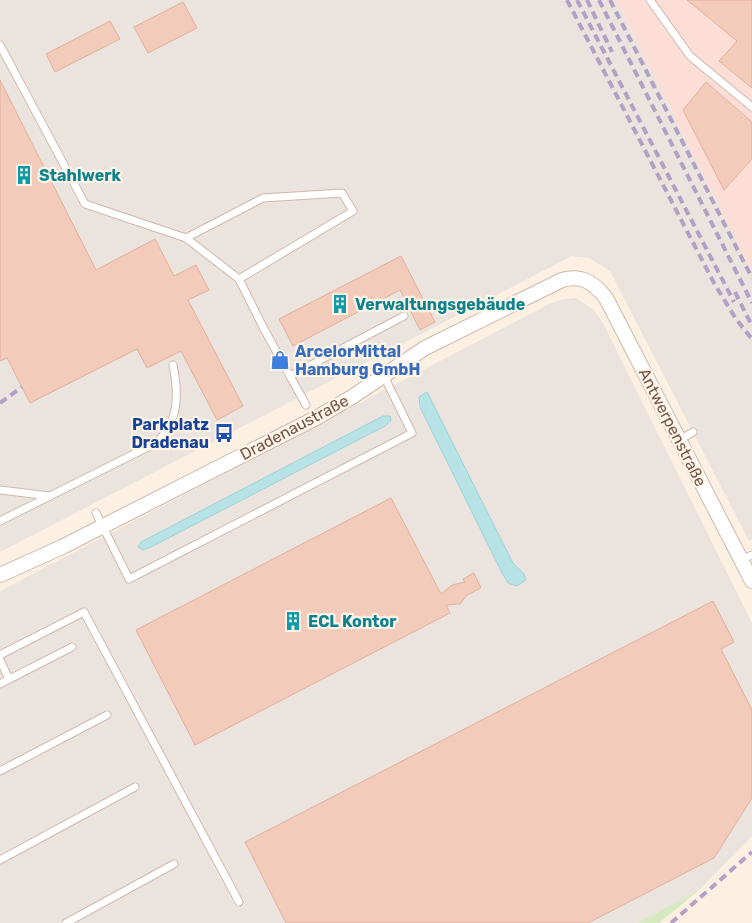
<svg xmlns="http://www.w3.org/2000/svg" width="752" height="923" viewBox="0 0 752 923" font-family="Rubik,sans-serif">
<rect width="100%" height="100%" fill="#fcf0e2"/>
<polygon fill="#fdded6" points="616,0 752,0 752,271 707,181"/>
<g fill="#ebe3dd">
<polygon points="0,0 616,0 752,271 752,539 749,541 610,271 589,258 572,256 0,552"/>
<polygon points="576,298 594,310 603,323 752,623 752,836 699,890 638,923 0,923 0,591 551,303 565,299"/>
</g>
<polygon fill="#d5eac1" points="699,890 659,923 638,923"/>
<g fill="#b7e3e6" stroke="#9dd3d7">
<polygon points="427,392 513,563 524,574 526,580 517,586 508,583 501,571 420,407 419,397"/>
<polygon points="383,416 390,416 391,421 385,426 151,547 143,550 138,547 141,542"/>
</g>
<g fill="#f2cbba" stroke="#e4b09a">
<polygon points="687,0 752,0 752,88 719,61 737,41"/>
<polygon points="183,2 197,28 148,53 134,27"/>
<polygon points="110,21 120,39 55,72 46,54"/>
<polygon points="0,80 96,270 155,239 174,276 196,265 209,290 188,300 243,406 217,420 181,351 147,368 137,349 30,403 7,358 0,361"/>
<polygon points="706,82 752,122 752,159 724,190 683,110"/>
<polygon points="401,256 435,322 420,330 400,290 293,346 279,319"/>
<polygon points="391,498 441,594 452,585 465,582 463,579 474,573 481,588 467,595 460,604 446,605 450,613 195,745 136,630"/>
<polygon points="713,601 734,642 721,649 752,710 752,798 714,858 588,923 286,923 245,842"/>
</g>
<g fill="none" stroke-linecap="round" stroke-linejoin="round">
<g stroke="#cfb8ac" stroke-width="9">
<g id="service">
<polyline points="650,0 690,56 752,107"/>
<polyline points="0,45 85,204 186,238 239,279 263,327 306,405"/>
<polyline points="186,238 263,198 342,193 353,211 239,279"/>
<polyline points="290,376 404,316"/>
<polyline points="679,440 693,432"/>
<polyline points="0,490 50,496"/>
<polyline points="96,513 129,579 412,433 380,368"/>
<path d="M0 521 158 442C162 436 169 429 171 423 179 404 177 384 173 365"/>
<polyline points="741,560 752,555"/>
<polyline points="0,655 84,612 239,902"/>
<polyline points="0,660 9,679"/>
<polyline points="0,684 72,647"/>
<polyline points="0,771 107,715"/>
<polyline points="0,860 135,787"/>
<polyline points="66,923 174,864"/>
</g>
</g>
<g stroke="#cfb8ac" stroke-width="16">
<path id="minor" d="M0 575 62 547 316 418 352 397 425 348 562 280C582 274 594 283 606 298L752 581"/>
</g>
<use href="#service" stroke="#fff" stroke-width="7"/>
<use href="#minor" stroke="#fff" stroke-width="14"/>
<g stroke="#b2a1c5" stroke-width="4" stroke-dasharray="8 5" stroke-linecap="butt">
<polyline points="567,0 714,283 736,319 752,339"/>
<polyline points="577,0 734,302"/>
<polyline points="587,0 612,52"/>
<polyline points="599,0 752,303"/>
<polyline points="610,0 752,278"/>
<polyline points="735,292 752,326"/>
<polyline points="0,403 22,387"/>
<polyline points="671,923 752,852"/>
</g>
</g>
<defs>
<g id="building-bare" transform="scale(1.5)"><path d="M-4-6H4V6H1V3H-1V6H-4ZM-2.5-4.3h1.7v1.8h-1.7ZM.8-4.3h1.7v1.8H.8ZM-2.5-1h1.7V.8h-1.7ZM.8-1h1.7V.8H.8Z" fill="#0f9aa8" stroke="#fff4e8" stroke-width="2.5" paint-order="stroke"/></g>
<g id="shop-bare" transform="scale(1.5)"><path d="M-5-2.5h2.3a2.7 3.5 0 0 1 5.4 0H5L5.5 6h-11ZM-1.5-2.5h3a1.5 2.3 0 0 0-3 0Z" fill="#3f7fe0" stroke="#fff4e8" stroke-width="2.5" paint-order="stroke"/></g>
<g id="bus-bare" transform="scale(1.5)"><path d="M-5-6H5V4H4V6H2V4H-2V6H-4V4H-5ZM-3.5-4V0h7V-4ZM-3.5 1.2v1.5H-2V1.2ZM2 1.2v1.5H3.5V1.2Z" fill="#1a4fb4" stroke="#fff4e8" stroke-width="2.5" paint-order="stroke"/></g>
</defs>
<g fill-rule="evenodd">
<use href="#building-bare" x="24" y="175"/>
<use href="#building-bare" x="340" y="304"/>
<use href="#shop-bare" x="280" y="360"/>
<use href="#bus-bare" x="224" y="433"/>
<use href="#building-bare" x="293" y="621"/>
</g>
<g text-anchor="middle" stroke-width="4.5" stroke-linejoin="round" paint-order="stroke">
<g font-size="16" font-weight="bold" fill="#0d838f" stroke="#fff4e8" text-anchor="start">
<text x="39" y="181">Stahlwerk</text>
<text x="355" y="310">Verwaltungsgebäude</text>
<text x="308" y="627">ECL Kontor</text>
</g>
<g font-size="16" font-weight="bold" fill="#366cbe" stroke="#fff4e8" text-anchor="start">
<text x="295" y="357">ArcelorMittal<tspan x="295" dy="18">Hamburg GmbH</tspan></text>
</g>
<g font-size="16" font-weight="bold" fill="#164399" stroke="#fff4e8" text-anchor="end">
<text x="209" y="430">Parkplatz<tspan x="209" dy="18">Dradenau</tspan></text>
</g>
<g font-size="16" fill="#745448" stroke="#fff4e8">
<text transform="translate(294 427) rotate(-28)" y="6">Dradenaustraße</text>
<text transform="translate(673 427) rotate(63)" y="6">Antwerpenstraße</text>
</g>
</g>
</svg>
